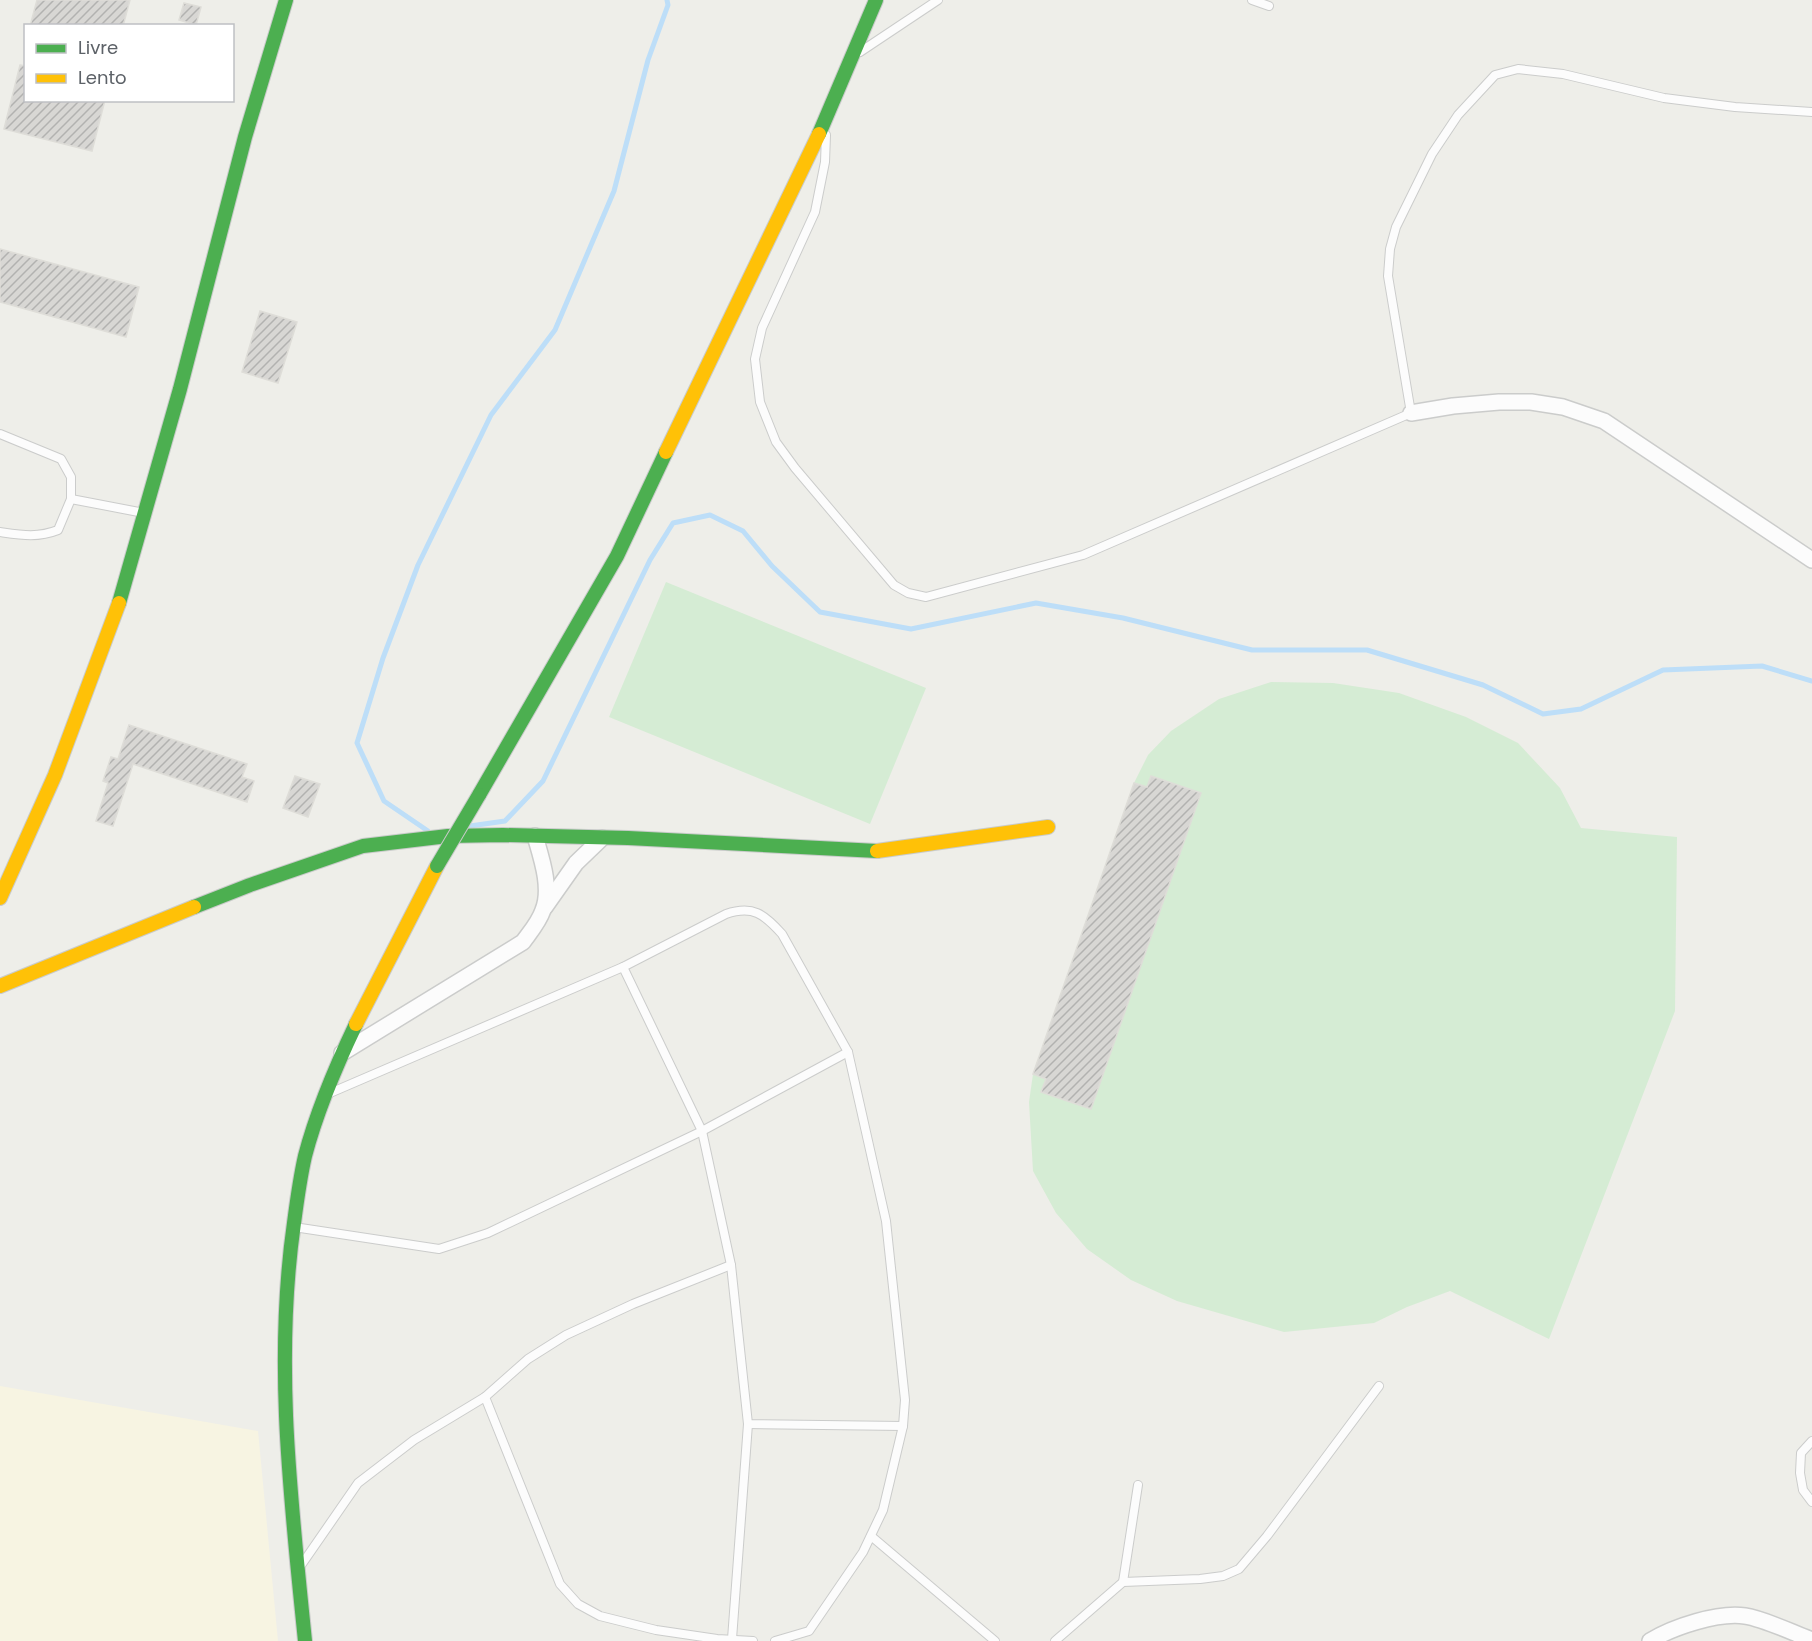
<svg xmlns="http://www.w3.org/2000/svg" width="1812" height="1641" viewBox="0 0 1812 1641" font-family="Poppins,sans-serif">
<defs>
<pattern id="building-hatch" width="6" height="6" patternUnits="userSpaceOnUse" patternTransform="scale(1.5)"><rect width="6" height="6" fill="#d8d7d4"/><path d="M-1 1l2-2M0 6l6-6M5 7l2-2" fill="none" stroke="#b2b2b0"/></pattern>
</defs>
<rect width="100%" height="100%" fill="#eeeee9"/>
<polygon fill="#f7f4e2" points="0,1386 258,1431 278,1641 0,1641"/>
<g fill="#d5ecd4">
<polygon points="666,582 926,688 870,824 609,717"/>
<polygon points="1271,682 1333,683 1399,693 1466,717 1518,743 1560,788 1581,828 1677,837 1675,1011 1549,1339 1450,1291 1407,1307 1374,1323 1284,1332 1177,1301 1131,1280 1087,1249 1056,1213 1033,1171 1029,1102 1033,1074 1134,783 1148,755 1171,731 1219,699"/>
</g>
<g fill="none" stroke-linecap="round" stroke-linejoin="round">
<g stroke="#bddef8" stroke-width="5">
<polyline points="470,826 505,821 543,781 650,560 673,523 710,515 743,531 772,566 820,612 911,629 1036,603 1123,618 1252,650 1367,650 1483,685 1543,714 1581,709 1663,670 1762,666 1812,681"/>
<polyline points="428,831 384,801 357,743 383,658 418,565 491,415 555,330 614,191 648,60 668,5 667,0"/>
</g>
</g>
<g fill="url(#building-hatch)" stroke="#deddd8" stroke-width="1.5">
<polygon points="37,0 130,0 123,26 30,26"/>
<polygon points="184,3 201,7 196,25 179,20"/>
<polygon points="20,65 26,66 26,100 105,100 92,151 4,129"/>
<polygon points="0,249 139,287 126,337 0,302"/>
<polygon points="260,311 297,322 278,383 242,372"/>
<polygon points="129,725 247,764 242,777 254,781 247,802 133,764 113,826 96,821 108,783 103,781 111,757 118,759"/>
<polygon points="295,776 320,784 308,817 283,808"/>
<polygon points="1151,776 1201,793 1091,1109 1041,1092 1046,1079 1033,1074 1134,783 1147,787"/>
</g>
<g fill="none" stroke-linecap="round" stroke-linejoin="round">
<g stroke="#cbcccb" stroke-width="10">
<g id="lane">
<polyline points="1252,0 1269,6"/>
<polyline points="860,52 938,0"/>
<polyline points="826,135 825,162 815,212 762,328 755,359 760,402 776,442 795,468 894,585 908,593 926,597 1083,555 1411,413 1388,276 1390,249 1396,227 1432,154 1458,115 1495,75 1518,69 1563,74 1664,98 1735,107 1812,112"/>
<path d="M0 434 61 459 71 477V499L58 530C38 538 21 535 0 532"/>
<polyline points="71,499 144,513"/>
<polyline points="623,967 702,1131 731,1265 748,1424 903,1426"/>
<path d="M330 1093 623 967 726 914C753 905 764 914 782 934L848 1052 886 1221 905 1400 903 1426 883 1510 863 1552 809 1631 775 1641"/>
<polyline points="294,1227 439,1249 488,1233 702,1131 848,1052"/>
<polyline points="485,1397 560,1584 578,1604 600,1616 656,1630 717,1639 753,1641"/>
<polyline points="1812,1441 1801,1453 1800,1473 1803,1490 1812,1502"/>
<polyline points="871,1536 995,1641"/>
<polyline points="302,1564 358,1483 414,1440 485,1397 528,1359 566,1335 633,1304 731,1265"/>
<polyline points="1123,1582 1200,1579 1223,1576 1239,1569 1267,1536 1379,1386"/>
<polyline points="732,1639 748,1424"/>
<polyline points="1055,1641 1123,1582 1138,1485"/>
</g>
</g>
<g stroke="#cbcccb" stroke-width="18">
<g id="street">
<polyline points="1411,413 1453,406 1499,402 1531,402 1563,407 1604,421 1812,560"/>
<polyline points="545,907 576,863 602,838"/>
<path d="M342 1053 523 942C531 931 539 922 543 910 552 888 541 857 535 836"/>
<path d="M1650 1641C1673 1627 1718 1612 1745 1616 1765 1619 1793 1633 1812 1640"/>
</g>
</g>
<g stroke="#c9cbca" stroke-width="16">
<g id="fast">
<polyline points="819,134 876,0"/>
<polyline points="119,603 180,389 245,137 286,0"/>
<polyline points="479,795 617,556 666,452"/>
<polyline points="194,907 250,885 363,846 448,836 503,835 628,838 877,851"/>
<path d="M305 1641C291 1502 274 1362 294 1223 297 1200 300 1178 305 1156 317 1110 336 1066 356 1024"/>
</g>
</g>
<g stroke="#c9cbca" stroke-width="16">
<g id="slow">
<polyline points="666,452 819,134"/>
<polyline points="877,851 1048,827"/>
<polyline points="0,898 55,775 119,603"/>
<polyline points="0,986 194,907"/>
<polyline points="356,1024 437,866"/>
</g>
</g>
<use href="#lane" stroke="#fcfcfc" stroke-width="8"/>
<use href="#street" stroke="#fcfcfc" stroke-width="15"/>
<use href="#fast" stroke="#4caf50" stroke-width="14"/>
<use href="#slow" stroke="#ffc107" stroke-width="14"/>
<g stroke="#c9cbca" stroke-width="16" stroke-linecap="butt">
<polyline id="fast-bridge" points="437,866 479,795"/>
</g>
<use href="#fast-bridge" stroke="#4caf50" stroke-width="14"/>
</g>
<rect x="24" y="24" width="210" height="78" fill="#ffffff" stroke="#bec0c3" stroke-width="1.5"/>
<rect x="36" y="44" width="30" height="9" fill="#4caf50" stroke="#bec0c3" stroke-width="1.5"/>
<text x="78" y="54" font-size="18" fill="#5d6268">Livre</text>
<rect x="36" y="74" width="30" height="9" fill="#ffc107" stroke="#bec0c3" stroke-width="1.5"/>
<text x="78" y="84" font-size="18" fill="#5d6268">Lento</text>
</svg>
